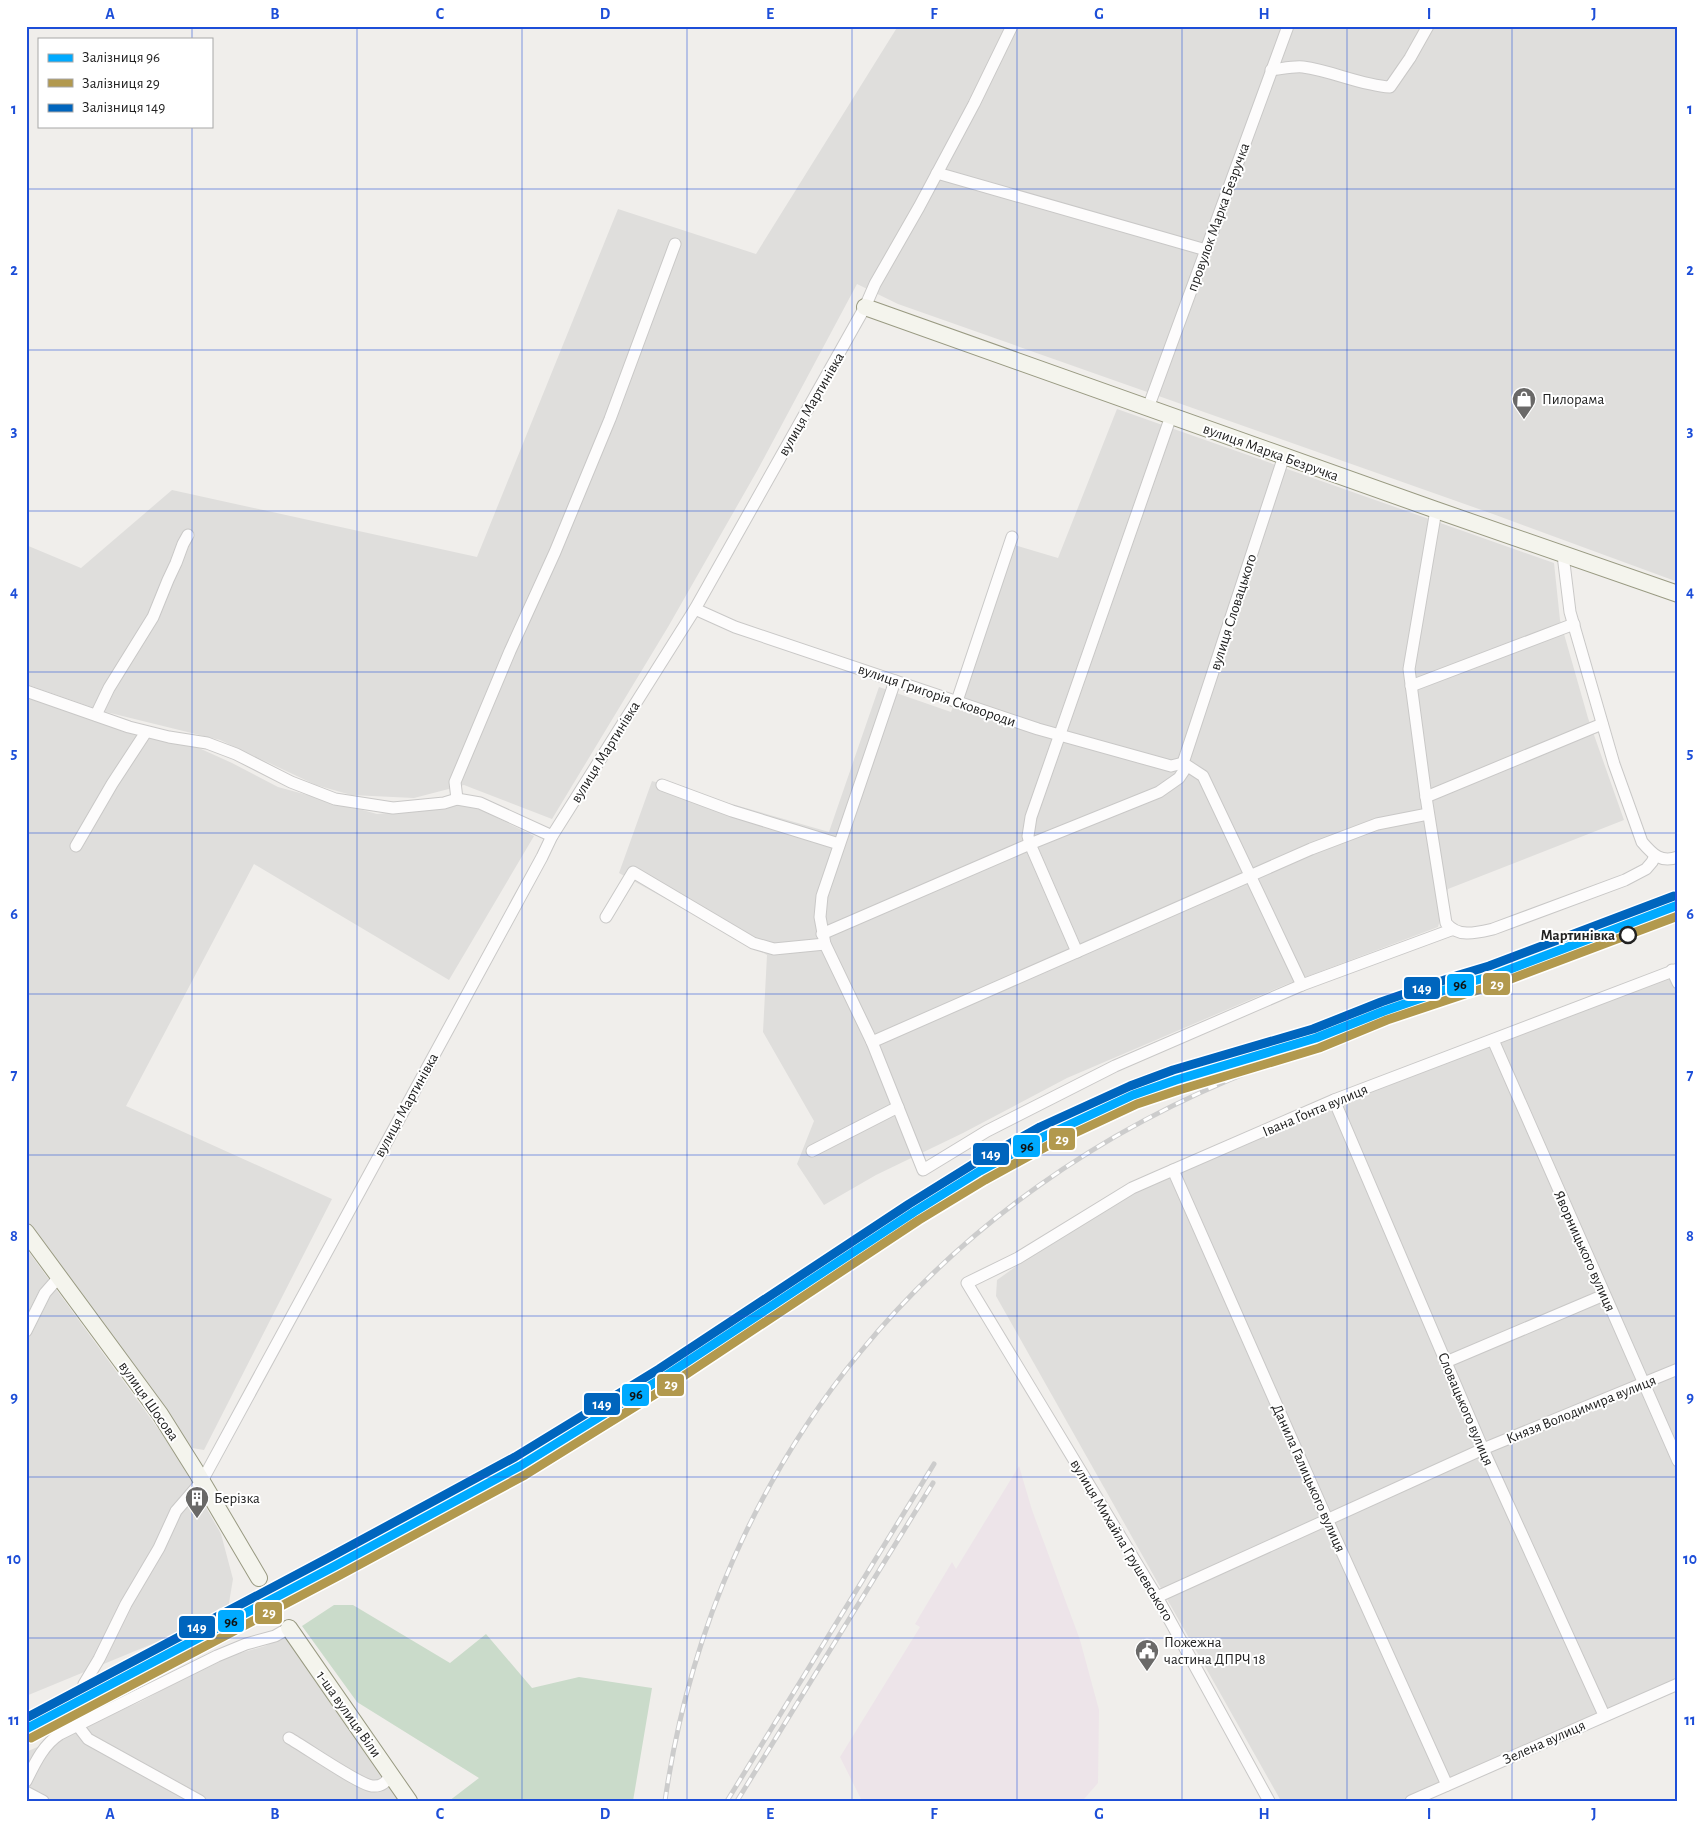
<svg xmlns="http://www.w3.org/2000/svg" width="1704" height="1827" viewBox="0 0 1704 1827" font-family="'Alegreya Sans',sans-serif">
<rect width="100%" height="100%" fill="#f0eeeb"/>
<g fill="#dfdedc">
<polygon points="898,26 1678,26 1678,582 1493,514 898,304 857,284 757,471 668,627 552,819 464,785 414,798 351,795 316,785 220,740 106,712 26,684 26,545 81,568 172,490 477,557 618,209 756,254"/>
<polygon points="1117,409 1554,563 1560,620 1588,718 1624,820 1448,889 1438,927 1287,984 1067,1078 963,1133 876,1175 824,1205 797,1164 814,1121 763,1032 767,955 619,873 652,781 829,832 879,687 951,712 1011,544 1058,558"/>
<polygon points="26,696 190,744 232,763 278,787 377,814 425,810 455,802 477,808 534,836 449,980 254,864 126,1106 332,1199 204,1450 192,1448 26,1220"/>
<polygon points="1678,973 1678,1679 1401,1801 1281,1801 996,1296 997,1280 1060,1235 1135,1192 1325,1108"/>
<polygon points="26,1248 173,1449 221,1534 233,1579 228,1609 157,1642 26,1696"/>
<polygon points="285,1636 400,1801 26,1801 26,1752 140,1702 220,1659 265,1646"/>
</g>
<polygon fill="#ede4e9" points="1019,1466 1032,1510 1080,1640 1099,1710 1098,1783 1084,1799 1084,1801 862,1801 840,1757 920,1627 915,1624 952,1562 956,1569"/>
<polygon fill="#cadbca" points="334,1605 353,1605 450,1663 486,1634 532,1688 579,1677 652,1688 633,1801 449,1801 479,1778 357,1702 302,1626"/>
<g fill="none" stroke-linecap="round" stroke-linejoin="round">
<g stroke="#c9c8c7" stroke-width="13">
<g id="street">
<path d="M1271 70C1281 69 1293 66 1303 67 1333 71 1360 85 1390 87L1410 58 1428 26"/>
<polyline points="937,173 1206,250"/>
<polyline points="1148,408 1288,26"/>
<polyline points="1284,456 1183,763 1203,776 1302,985"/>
<path d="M1436 510 1409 669 1426 797 1446 923C1458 938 1476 933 1493 929L1625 880 1646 869 1652 862 1655 856"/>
<path d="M1563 555 1570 612 1614 764 1642 842C1653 855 1661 863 1678 857"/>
<polyline points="695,609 735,627 1038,729 1171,766 1183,763"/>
<polyline points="895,681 822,896 820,917 825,944 872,1042 923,1170 987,1131 1115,1066 1302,985 1451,930"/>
<polyline points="1411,686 1574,624"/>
<polyline points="26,691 129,727 169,737 207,743 236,754 291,782 335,799 393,808 444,803 457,799 480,803 552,836"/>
<polyline points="957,701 1012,537"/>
<polyline points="96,715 109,688 153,617 168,580 176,563 183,544 188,535"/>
<polyline points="662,785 732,811 839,844"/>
<polyline points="1426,797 1602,724"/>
<polyline points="457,799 455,782 510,651 555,552 610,419 675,244"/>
<polyline points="76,846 112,784 146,732"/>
<polyline points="606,917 633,872 753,943 774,949 825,944"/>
<polyline points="822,934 1030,844 1159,792 1179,778 1187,766"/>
<polyline points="1077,952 1030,844 1028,836 1031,817 1171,416"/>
<polyline points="1672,970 1678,983"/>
<polyline points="1493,1040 1678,1461"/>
<polyline points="872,1042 1311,849 1377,824 1428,814"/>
<polyline points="1334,1100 1483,1449 1604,1715"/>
<polyline points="812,1151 898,1107"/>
<polyline points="1173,1170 1327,1519 1447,1785"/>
<polyline points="26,1331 45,1293 59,1277"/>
<polyline points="1446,1362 1604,1295"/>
<polyline points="1157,1597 1483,1449 1678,1369"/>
<polyline points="84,1684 99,1659 126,1604 159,1548 176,1511 202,1481 542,857 552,836 695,609 842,348 865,307 875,284 919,207 974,104 1012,26"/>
<polyline points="78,1726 88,1739 200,1801"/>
<path d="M289 1738C305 1747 358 1784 372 1786 382 1787 386 1782 391 1775"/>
<path d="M26 1781C35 1763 43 1745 60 1734L217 1656 246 1644 275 1636 289 1628"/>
<polyline points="26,1792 43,1801"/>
<polyline points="1269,1801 1157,1597 967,1283 1018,1258 1132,1188 1157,1177 1334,1100 1678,969"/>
<polyline points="1411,1801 1678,1684"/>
</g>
</g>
<g stroke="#999a82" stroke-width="18">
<g id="secondary">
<polyline points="865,307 1436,510 1678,594"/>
<polyline points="26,1232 160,1414 197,1473 259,1578"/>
<polyline points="289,1628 409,1801"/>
</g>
</g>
<use href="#street" stroke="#fdfcfc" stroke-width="11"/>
<use href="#secondary" stroke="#f4f4ed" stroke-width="16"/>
<g stroke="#ccc" stroke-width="5">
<g id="rail">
<polyline points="1322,1044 1492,976"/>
<path d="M26 1735 121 1689 504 1483C615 1419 720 1347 827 1277 915 1219 1004 1161 1100 1117 1159 1090 1222 1074 1284 1055 1299 1051 1314 1045 1329 1041"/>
<path d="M665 1801C714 1458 939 1191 1259 1068"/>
<polyline points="727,1801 934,1464"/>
<polyline points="737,1801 933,1483"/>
</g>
</g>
<use href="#rail" stroke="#fff" stroke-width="3" stroke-dasharray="9" stroke-linecap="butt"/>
<g stroke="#fff" stroke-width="12">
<polyline id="rail-1" points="26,1729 335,1566 520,1466 664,1377 914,1212 980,1171 1045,1136 1133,1095 1176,1080 1316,1038 1384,1011 1462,984 1492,976 1678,905"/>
</g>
<g stroke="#fff" stroke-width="12">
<polyline id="rail-2" points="31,1738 340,1575 525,1475 670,1385 919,1220 985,1180 1049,1145 1137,1104 1179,1090 1319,1048 1387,1020 1465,994 1495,985 1678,916"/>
</g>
<g stroke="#fff" stroke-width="12">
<polyline id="rail-3" points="26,1718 330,1557 515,1457 659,1369 909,1204 975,1163 1040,1127 1130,1086 1173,1070 1313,1029 1381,1002 1459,975 1489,966 1674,896"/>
</g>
<use href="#rail-1" stroke="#0af" stroke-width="9"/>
<use href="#rail-2" stroke="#b2994e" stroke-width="9"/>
<use href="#rail-3" stroke="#0065bd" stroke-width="9"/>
</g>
<path fill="none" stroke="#1d4ed8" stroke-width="1" stroke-opacity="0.55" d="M192 26V39M357 26V1801M522 26V1801M687 26V1801M852 26V1801M1017 26V1801M1182 26V1801M1347 26V1801M1512 26V1801M192 126V1801M26 189H1678M26 350H1678M26 511H1678M26 672H1678M26 833H1678M26 994H1678M26 1155H1678M26 1316H1678M26 1477H1678M26 1638H1678"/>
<defs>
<g id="shop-pin" transform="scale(1.25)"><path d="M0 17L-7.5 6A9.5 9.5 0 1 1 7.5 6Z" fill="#6a6968" stroke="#fff"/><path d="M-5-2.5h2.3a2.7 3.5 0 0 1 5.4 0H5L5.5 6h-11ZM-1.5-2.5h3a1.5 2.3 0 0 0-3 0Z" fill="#fff"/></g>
<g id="building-pin" transform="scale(1.25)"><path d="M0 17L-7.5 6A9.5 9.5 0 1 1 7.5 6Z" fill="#6a6968" stroke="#fff"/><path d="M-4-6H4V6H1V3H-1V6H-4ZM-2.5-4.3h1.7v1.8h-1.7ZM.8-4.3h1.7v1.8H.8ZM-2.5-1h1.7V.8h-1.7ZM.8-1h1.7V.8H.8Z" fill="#fff"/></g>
<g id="civic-pin" transform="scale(1.25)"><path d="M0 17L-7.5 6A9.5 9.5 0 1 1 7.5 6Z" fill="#6a6968" stroke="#fff"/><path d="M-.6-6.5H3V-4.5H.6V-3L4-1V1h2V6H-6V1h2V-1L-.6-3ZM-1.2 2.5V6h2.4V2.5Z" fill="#fff"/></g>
</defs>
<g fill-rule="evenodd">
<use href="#shop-pin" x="1524" y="399"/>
<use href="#building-pin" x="197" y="1498"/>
<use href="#civic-pin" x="1147" y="1651"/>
</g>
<circle fill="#fff" stroke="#222" stroke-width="2.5" cx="1628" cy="935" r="8"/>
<g text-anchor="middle" stroke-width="4" stroke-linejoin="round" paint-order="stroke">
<g font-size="15" fill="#222" stroke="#fff">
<text transform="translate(1218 217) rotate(-70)" y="5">провулок Марка Безручка</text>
<text transform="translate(811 404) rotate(-60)" y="5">вулиця Мартинівка</text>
<text transform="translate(1271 452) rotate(20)" y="5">вулиця Марка Безручка</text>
<text transform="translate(1233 612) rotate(-72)" y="5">вулиця Словацького</text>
<text transform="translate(937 695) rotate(19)" y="5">вулиця Григорія Сковороди</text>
<text transform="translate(605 752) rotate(-58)" y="5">вулиця Мартинівка</text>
<text transform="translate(406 1105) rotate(-61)" y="5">вулиця Мартинівка</text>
<text transform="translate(1315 1110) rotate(-23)" y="5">Івана Ґонта вулиця</text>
<text transform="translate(1585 1251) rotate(66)" y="5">Яворницького вулиця</text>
<text transform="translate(149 1401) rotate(55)" y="5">вулиця Шосова</text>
<text transform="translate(1466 1409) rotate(67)" y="5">Словацького вулиця</text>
<text transform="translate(1581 1409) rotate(-22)" y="5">Князя Володимира вулиця</text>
<text transform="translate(1309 1478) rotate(66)" y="5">Данила Галицького вулиця</text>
<text transform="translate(1122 1540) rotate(59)" y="5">вулиця Михайла Грушевського</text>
<text transform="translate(349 1714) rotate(55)" y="5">1-ша вулиця Віли</text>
<text transform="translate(1544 1742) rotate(-24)" y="5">Зелена вулиця</text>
</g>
<g font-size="15" fill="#222" stroke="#fff" text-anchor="start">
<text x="1542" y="404">Пилорама</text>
<text x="214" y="1503">Берізка</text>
<text x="1164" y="1647">Пожежна<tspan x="1164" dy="17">частина ДПРЧ 18</tspan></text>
</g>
<g font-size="15" font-weight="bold" fill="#222" stroke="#fff" text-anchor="end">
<text x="1615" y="940">Мартинівка</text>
</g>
</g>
<g stroke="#fff" stroke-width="2">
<rect x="1482" y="972" width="29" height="24" rx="5" fill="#b2994e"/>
<rect x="1446" y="973" width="29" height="24" rx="5" fill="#0af"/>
<rect x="1403" y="976" width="38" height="24" rx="5" fill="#0065bd"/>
<rect x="1048" y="1127" width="28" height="24" rx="5" fill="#b2994e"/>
<rect x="1012" y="1134" width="29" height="24" rx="5" fill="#0af"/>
<rect x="972" y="1142" width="38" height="24" rx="5" fill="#0065bd"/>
<rect x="656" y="1373" width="29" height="24" rx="5" fill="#b2994e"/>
<rect x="621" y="1383" width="29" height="24" rx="5" fill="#0af"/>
<rect x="583" y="1392" width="38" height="24" rx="5" fill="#0065bd"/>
<rect x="254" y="1601" width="29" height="24" rx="5" fill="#b2994e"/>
<rect x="217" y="1609" width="28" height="24" rx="5" fill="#0af"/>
<rect x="178" y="1615" width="38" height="24" rx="5" fill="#0065bd"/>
</g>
<g font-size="14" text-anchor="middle" font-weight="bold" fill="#fff">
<text x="1497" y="989">29</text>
<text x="1422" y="993">149</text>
<text x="1062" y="1144">29</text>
<text x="991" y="1159">149</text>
<text x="671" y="1389">29</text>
<text x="602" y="1409">149</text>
<text x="269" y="1617">29</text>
<text x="197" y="1632">149</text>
</g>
<g font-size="14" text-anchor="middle" font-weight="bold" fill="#111">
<text x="1460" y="989">96</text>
<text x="1027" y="1151">96</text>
<text x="636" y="1399">96</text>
<text x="231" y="1626">96</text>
</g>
<rect width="1704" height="1827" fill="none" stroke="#ffffff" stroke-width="55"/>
<rect x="38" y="38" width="175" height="90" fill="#ffffff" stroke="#a7a7a7"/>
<rect x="48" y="54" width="25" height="8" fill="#00aaff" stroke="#a7a7a7"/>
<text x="82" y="62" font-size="15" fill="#222222">Залізниця 96</text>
<rect x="48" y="79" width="25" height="8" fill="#b2994e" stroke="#a7a7a7"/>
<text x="82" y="88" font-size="15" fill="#222222">Залізниця 29</text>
<rect x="48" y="104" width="25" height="8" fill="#0065bd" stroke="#a7a7a7"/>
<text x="82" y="112" font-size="15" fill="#222222">Залізниця 149</text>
<rect x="28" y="28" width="1648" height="1772" fill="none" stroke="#1d4ed8" stroke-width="2"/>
<g font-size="16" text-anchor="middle" font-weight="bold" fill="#1d4ed8">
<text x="110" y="19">A</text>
<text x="275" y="19">B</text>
<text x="440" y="19">C</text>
<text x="605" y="19">D</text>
<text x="770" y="19">E</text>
<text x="934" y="19">F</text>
<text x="1099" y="19">G</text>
<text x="1264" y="19">H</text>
<text x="1429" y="19">I</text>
<text x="1594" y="19">J</text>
<text x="14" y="114">1</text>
<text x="1690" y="114">1</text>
<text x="14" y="275">2</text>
<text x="1690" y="275">2</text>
<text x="14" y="436">3</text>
<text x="1690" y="436">3</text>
<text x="14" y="597">4</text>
<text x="1690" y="597">4</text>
<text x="14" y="758">5</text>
<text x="1690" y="758">5</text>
<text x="14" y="919">6</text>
<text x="1690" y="919">6</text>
<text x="14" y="1080">7</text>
<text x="1690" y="1080">7</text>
<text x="14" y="1241">8</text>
<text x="1690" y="1241">8</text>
<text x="14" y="1402">9</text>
<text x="1690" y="1402">9</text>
<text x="14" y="1564">10</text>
<text x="1690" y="1564">10</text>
<text x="14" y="1725">11</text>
<text x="1690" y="1725">11</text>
<text x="110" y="1819">A</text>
<text x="275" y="1819">B</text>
<text x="440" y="1819">C</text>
<text x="605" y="1819">D</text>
<text x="770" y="1819">E</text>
<text x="934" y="1819">F</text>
<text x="1099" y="1819">G</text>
<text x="1264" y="1819">H</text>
<text x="1429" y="1819">I</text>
<text x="1594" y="1819">J</text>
</g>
</svg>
